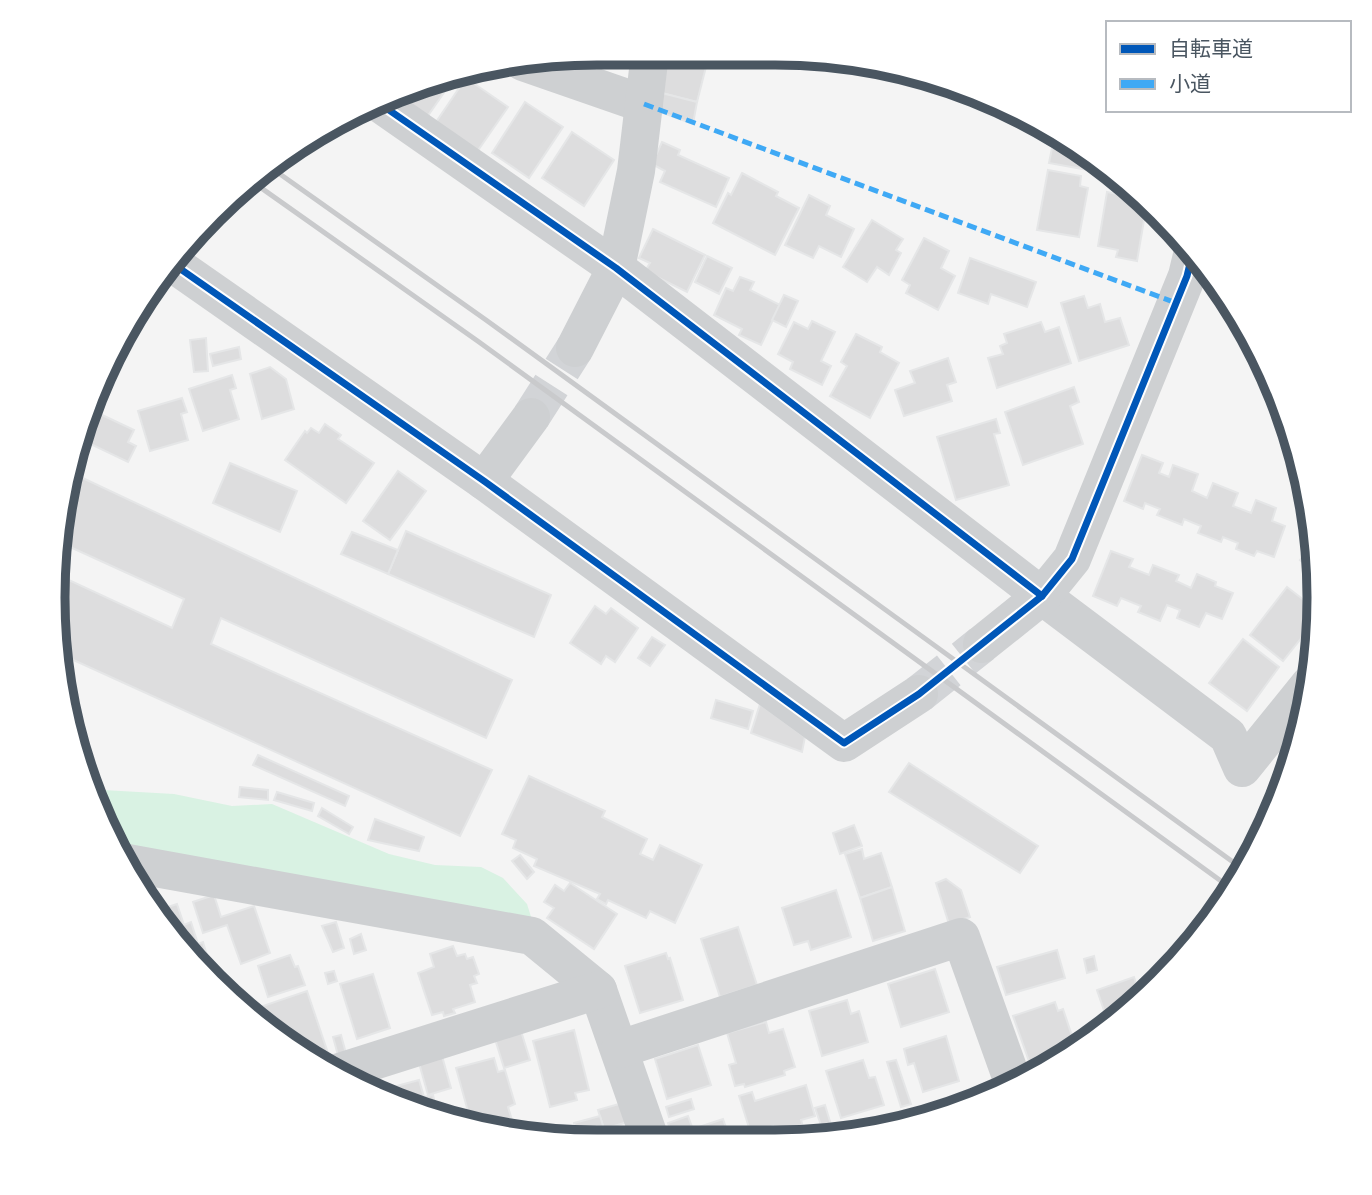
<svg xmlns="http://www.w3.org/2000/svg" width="1372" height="1195" viewBox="0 0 1372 1195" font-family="Overpass,'Noto Sans JP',sans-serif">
<rect width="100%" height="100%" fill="#f4f4f4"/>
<polygon fill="#d9f2e3" points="103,790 174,794 232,806 272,804 389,854 435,865 481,867 503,878 527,904 532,920 116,849 91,795"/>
<g fill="#ddddde" stroke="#e5e6e7" stroke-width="2">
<polygon points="663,54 709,55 697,102 654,91"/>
<polygon points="440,77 450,84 420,127 394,95"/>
<polygon points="466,78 508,107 474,156 432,128"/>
<polygon points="654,91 697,102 693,124 649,108"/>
<polygon points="525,102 563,127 529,178 492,153"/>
<polygon points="572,132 614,160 584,206 542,178"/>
<polygon points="1055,133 1091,155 1088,170 1049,163"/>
<polygon points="662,142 680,150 678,155 729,178 716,207 660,182 665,171 652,164"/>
<polygon points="1048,170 1081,176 1080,186 1088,188 1079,237 1037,230"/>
<polygon points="742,173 778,192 776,196 799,208 775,255 713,223 728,193 731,195"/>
<polygon points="1107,192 1142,199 1147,203 1137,261 1116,257 1118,250 1098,246"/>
<polygon points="809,195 830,206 826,215 854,229 841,257 819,246 813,258 785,245"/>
<polygon points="872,220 903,239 896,250 901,253 889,275 877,267 867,282 843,267"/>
<polygon points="653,229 705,255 687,292 645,271 650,263 639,258"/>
<polygon points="924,238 949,251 941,268 955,276 938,310 906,293 910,285 902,280"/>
<polygon points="707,256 732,268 719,294 695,282"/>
<polygon points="970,258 1036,282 1027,307 991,294 988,304 958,293"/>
<polygon points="740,277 754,282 750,290 780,305 761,345 739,335 742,329 714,315 726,288 733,291"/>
<polygon points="1218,285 1229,300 1214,296"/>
<polygon points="784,295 798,301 786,327 772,320"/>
<polygon points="1084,296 1088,308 1100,304 1105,322 1120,318 1129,345 1079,361 1061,303"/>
<polygon points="812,321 835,332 821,361 831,366 822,385 790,369 793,362 778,354 794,322 808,329"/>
<polygon points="1041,322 1045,332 1059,327 1071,363 997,388 988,358 1003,354 1000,346 1007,343 1004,334"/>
<polygon points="856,334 882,347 880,352 899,363 870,418 830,396 847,366 841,362"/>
<polygon points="206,338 208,371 194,372 190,340"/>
<polygon points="239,347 241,359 213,366 210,354"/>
<polygon points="948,358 956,382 947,385 952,401 904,416 895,390 915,383 910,371"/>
<polygon points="270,367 286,379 294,409 262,419 250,374"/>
<polygon points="232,375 236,388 230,390 239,419 203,431 189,389"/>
<polygon points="1074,387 1079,402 1070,406 1083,444 1023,465 1005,412"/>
<polygon points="182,398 187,412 181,414 188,440 150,451 138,411"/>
<polygon points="100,414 134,430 128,442 136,446 128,462 80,439 86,417 97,422"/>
<polygon points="996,419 1000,433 994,434 1009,485 956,500 937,437"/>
<polygon points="325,424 341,435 338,439 374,463 346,503 285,460 305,431 307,433 311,428 319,433"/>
<polygon points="1142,455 1163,463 1159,473 1169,477 1173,465 1198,474 1192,491 1207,498 1213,483 1238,493 1233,506 1251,513 1256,500 1276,508 1272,521 1285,526 1274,557 1257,551 1254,556 1236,549 1238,543 1223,537 1221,542 1198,533 1201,526 1184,519 1182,525 1157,515 1160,509 1145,503 1143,509 1124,501"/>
<polygon points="230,463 297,491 280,532 213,503"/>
<polygon points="398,471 426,491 390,540 363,521"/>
<polygon points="72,473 512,680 486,738 221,618 211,644 492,770 460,836 58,653 54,634 56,574 172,628 184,599 57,541 57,526"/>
<polygon points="406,531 551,595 534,637 388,574"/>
<polygon points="352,532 398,550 388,574 341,554"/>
<polygon points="1315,542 1316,573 1300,560"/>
<polygon points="1111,551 1133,559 1129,567 1149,575 1153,565 1179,575 1176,581 1191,588 1197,574 1216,582 1215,586 1233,593 1222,619 1206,613 1199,627 1177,618 1180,610 1167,605 1160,621 1138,612 1141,606 1121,598 1117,606 1093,596"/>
<polygon points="1287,587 1318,611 1318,617 1283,661 1250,635"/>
<polygon points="595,606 606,614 611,608 638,628 615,662 606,656 601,664 570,643"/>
<polygon points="652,637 665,645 650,666 638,658"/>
<polygon points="1243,639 1279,667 1247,711 1209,683"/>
<polygon points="716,700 753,711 748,729 711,718"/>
<polygon points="760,704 805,737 802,752 751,733"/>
<polygon points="258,755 349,796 345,806 253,765"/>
<polygon points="909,763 1038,846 1020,873 889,792"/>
<polygon points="529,776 605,811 602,817 647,839 640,854 653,860 660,845 702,865 675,923 650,911 646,918 608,900 606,904 597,899 600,894 534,866 537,859 513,848 516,840 502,834"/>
<polygon points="240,787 268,790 268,800 239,797"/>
<polygon points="277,792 314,803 312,811 274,800"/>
<polygon points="322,808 353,827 349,834 318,816"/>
<polygon points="375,819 424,837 419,851 368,840"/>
<polygon points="854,825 862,846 840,854 833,833"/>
<polygon points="862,849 864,859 881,853 892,887 860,898 845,854"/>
<polygon points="520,855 534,872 527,879 512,861"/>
<polygon points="946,879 961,890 970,917 949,924 936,883"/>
<polygon points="570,883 617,914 594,949 547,918 554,908 544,902 555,885 564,891"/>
<polygon points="892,887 905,931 873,941 860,898"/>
<polygon points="836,890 851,937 811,950 808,941 794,945 782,908"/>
<polygon points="214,895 221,917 254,906 270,953 241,964 227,925 203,933 193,902"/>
<polygon points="177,904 184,925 191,922 198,944 203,942 212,972 208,975 188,957 155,911"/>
<polygon points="336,922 344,948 333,952 322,926"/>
<polygon points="738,927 757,985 720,997 701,939"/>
<polygon points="361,934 366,950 354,954 350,939"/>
<polygon points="453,946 457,956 465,954 467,959 473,957 479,974 474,976 477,983 470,985 475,1002 453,1009 455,1013 444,1016 443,1012 432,1015 418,973 434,967 430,954"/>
<polygon points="1057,950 1065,978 1006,995 997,967"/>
<polygon points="666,953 668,959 670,958 683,1000 640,1013 625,966"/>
<polygon points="290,955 295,967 298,966 305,985 268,997 258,966"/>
<polygon points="1094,956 1097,970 1087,973 1084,959"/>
<polygon points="935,969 949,1012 901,1027 888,984"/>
<polygon points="334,971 337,981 328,984 325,973"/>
<polygon points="373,974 390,1028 357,1039 340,984"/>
<polygon points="1134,977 1138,990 1156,984 1134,1008 1109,1025 1097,990"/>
<polygon points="307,991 329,1056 314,1061 294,1050 263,1022 257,1008"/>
<polygon points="847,1000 851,1014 859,1011 868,1042 822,1056 809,1011"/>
<polygon points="1055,1002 1058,1011 1063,1009 1076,1048 1030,1064 1013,1016"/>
<polygon points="766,1022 769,1033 783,1029 795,1067 784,1071 785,1075 745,1087 744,1084 735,1086 729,1065 736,1063 727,1033"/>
<polygon points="574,1030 589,1090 575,1093 577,1100 550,1107 533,1041"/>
<polygon points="521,1031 530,1060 504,1068 495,1039"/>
<polygon points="341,1035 347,1057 339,1059 333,1037"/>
<polygon points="946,1036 959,1081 923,1092 914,1063 908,1065 904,1049"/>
<polygon points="698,1045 711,1085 667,1099 655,1059"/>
<polygon points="442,1056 451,1088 428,1095 419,1063"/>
<polygon points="494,1058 498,1072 505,1070 515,1104 508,1107 512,1120 479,1128 472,1126 456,1068"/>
<polygon points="863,1060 869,1078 875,1077 884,1105 841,1118 826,1071"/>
<polygon points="896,1060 911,1104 901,1107 887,1062"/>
<polygon points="419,1080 424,1097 433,1095 438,1116 389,1101 380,1096 378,1091"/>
<polygon points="806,1085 815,1116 801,1120 805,1133 779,1141 773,1126 751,1134 739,1096 752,1092 755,1101"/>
<polygon points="691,1099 694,1109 669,1117 666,1107"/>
<polygon points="626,1102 631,1121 604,1129 598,1110"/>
<polygon points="825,1105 832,1128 823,1131 815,1108"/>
<polygon points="600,1116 604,1129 611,1127 615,1142 579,1141 574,1123"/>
<polygon points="688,1116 692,1127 672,1134 668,1123"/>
<polygon points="723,1119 731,1142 677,1142 675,1135"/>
</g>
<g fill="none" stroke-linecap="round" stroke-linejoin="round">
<g stroke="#d2d4d7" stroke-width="38" stroke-dasharray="38 19" stroke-linecap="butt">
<polyline points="531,417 575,348"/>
<polyline points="919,694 982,644"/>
</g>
<g stroke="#ced0d2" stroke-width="38">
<polyline points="523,62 644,104"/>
<polyline points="376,101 616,268 1042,596 1228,736 1242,768 1310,684"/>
<polyline points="169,261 484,481 844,743 919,694"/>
<polyline points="575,348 616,268 636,171 650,53"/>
<polyline points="484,481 531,417"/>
<polyline points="982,644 1042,596 1072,559 1187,276 1193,251"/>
<polyline points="122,862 532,936 598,990 651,1142"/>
<polyline points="620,1049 961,937 1014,1085"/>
<polyline points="336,1073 598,990"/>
</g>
<g stroke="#c9cacc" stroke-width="5">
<polyline points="270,167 486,320 1244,870"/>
<polyline points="250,180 479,342 1232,889"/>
</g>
<polyline stroke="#3fa9f5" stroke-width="5" stroke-dasharray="10 5" stroke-linecap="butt" points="644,104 1176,303"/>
<g stroke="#fff" stroke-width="11">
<g id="cycleway">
<polyline points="376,101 616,268 1042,596"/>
<polyline points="169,261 484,481 844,743 919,694 1042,596 1072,559 1187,276 1193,251"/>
</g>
</g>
<use href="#cycleway" stroke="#0057b8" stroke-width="7"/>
</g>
<path d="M0 0H1372V1195H0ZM597 65H775A532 532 0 0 1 1307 597V598A532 532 0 0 1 775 1130H597A532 532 0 0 1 65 598V597A532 532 0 0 1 597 65Z" fill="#fff" fill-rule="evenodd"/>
<path fill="none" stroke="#4a5661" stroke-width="9" d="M597 65H775A532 532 0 0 1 1307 597V598A532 532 0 0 1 775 1130H597A532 532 0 0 1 65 598V597A532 532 0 0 1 597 65Z"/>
<rect x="1106" y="21" width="245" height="91" fill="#ffffff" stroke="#b7bbc0" stroke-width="2"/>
<rect x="1120" y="44" width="35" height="10" fill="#0057b8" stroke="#b7bbc0" stroke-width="2"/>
<text x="1169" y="56" font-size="21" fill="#4a5661">自転車道</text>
<rect x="1120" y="79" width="35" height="10" fill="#3fa9f5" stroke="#b7bbc0" stroke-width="2"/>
<text x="1169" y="91" font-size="21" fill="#4a5661">小道</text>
</svg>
